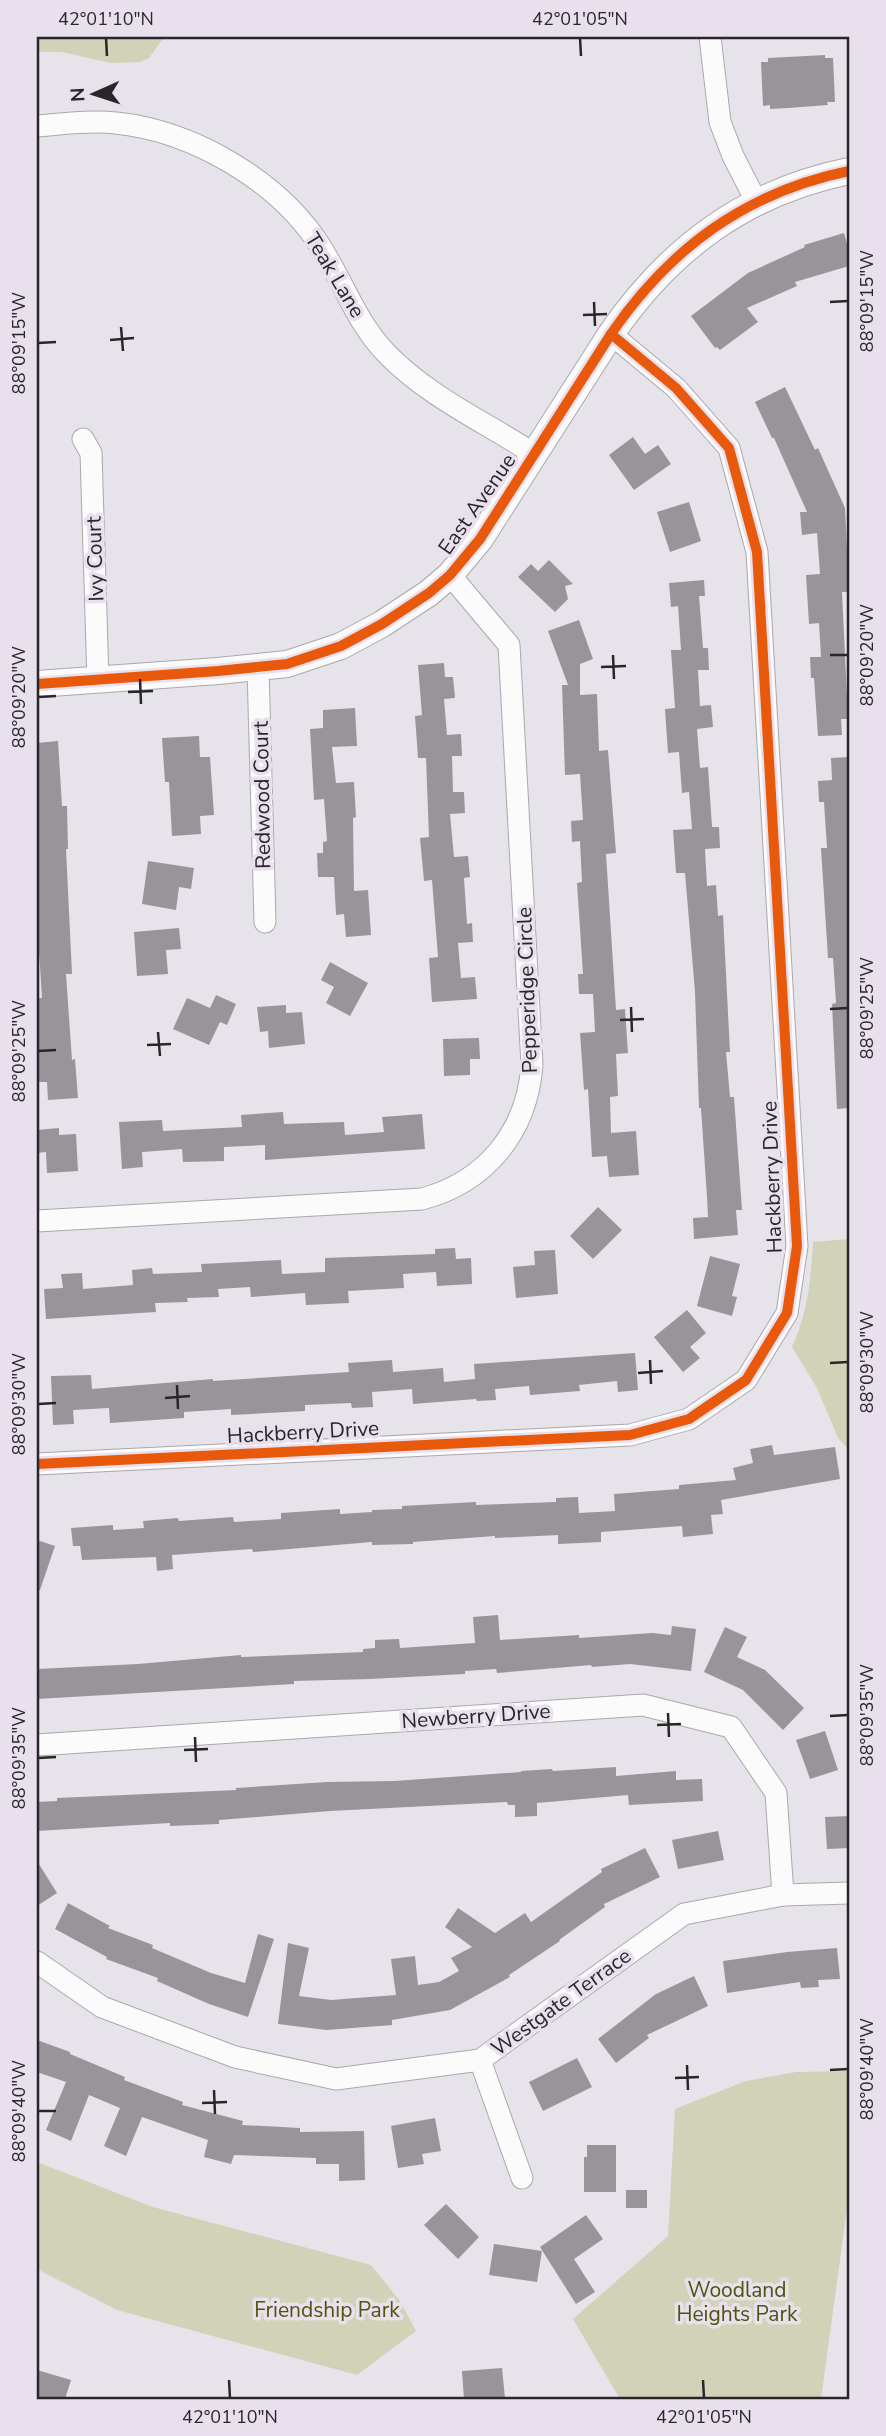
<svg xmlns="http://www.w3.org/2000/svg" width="886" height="2436" viewBox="0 0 886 2436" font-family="'Nunito Sans',sans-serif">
<rect width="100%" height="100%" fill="#e7e3ea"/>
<g fill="#d0d3b7">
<polygon points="37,37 164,37 149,58 140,62 111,63 62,52 37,52"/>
<path d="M849 1239V1450L838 1438 817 1388 792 1347C808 1312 811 1279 813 1242Z"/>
<polygon points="849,2071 849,2194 821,2399 620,2399 573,2319 668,2236 675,2109 746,2081 796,2072"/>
<polygon points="37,2162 153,2207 371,2265 400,2301 416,2331 357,2375 117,2310 37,2269"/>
</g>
<g fill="#98959a">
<polygon points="825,55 825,58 833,58 835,102 827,102 828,105 788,108 770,109 770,105 763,106 761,62 768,62 768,58"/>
<polygon points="844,233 849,252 849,266 795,282 797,286 747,308 758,322 720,350 717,347 715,348 691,316 748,273 805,247 804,245"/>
<polygon points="785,387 815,450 818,448 845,508 849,592 842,592 848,719 841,719 842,735 818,736 814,678 811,678 810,657 821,657 819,623 809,624 806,575 820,574 817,533 802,535 800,512 807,512 774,438 772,438 755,402"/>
<polygon points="633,437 645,454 658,445 671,464 634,490 609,455"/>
<polygon points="689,502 701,541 670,552 657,512"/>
<polygon points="549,560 573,584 565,586 568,599 555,612 518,577 531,564 538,571"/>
<polygon points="704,580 705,596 699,596 703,648 708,648 709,670 698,670 700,706 711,705 713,727 697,729 700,768 708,767 712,827 719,827 720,848 705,849 707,886 716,885 718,916 723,915 730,1052 726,1052 730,1097 734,1097 742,1210 736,1210 738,1235 694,1239 693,1218 708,1217 707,1197 701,1108 699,1108 695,992 685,873 676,873 673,830 692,829 689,792 682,793 679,752 668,753 665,709 675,708 671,650 681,650 678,606 671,607 669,583"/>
<polygon points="579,620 593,659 580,664 580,695 597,694 599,751 608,750 616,853 606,854 616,1010 625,1009 628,1053 616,1054 618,1096 610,1097 611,1133 636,1131 639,1175 609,1177 607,1156 592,1157 588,1089 584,1090 580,1033 595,1032 593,994 579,994 578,974 583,974 577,883 582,882 580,841 572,842 571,821 583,820 580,774 565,775 562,685 568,685 548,631"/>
<polygon points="444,663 445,677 453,677 455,698 444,699 447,735 461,734 462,756 452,756 453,792 464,792 465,813 450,814 454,857 468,856 470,877 464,878 467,924 472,923 473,942 458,943 461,978 475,977 477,999 432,1002 429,958 438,957 432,880 424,881 420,838 429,837 426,758 418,758 415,716 422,715 418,665"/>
<polygon points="355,708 357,746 332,747 336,783 354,782 356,817 353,818 354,891 368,890 371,935 346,937 344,914 336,915 334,877 318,877 317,853 323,853 323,842 327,841 324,799 314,800 310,729 323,728 323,710"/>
<polygon points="199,736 200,757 210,757 214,815 200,816 201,834 172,836 169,782 165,782 162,738"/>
<polygon points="58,741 62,806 67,806 68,849 66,849 72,974 66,974 72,1060 75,1059 78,1098 48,1100 47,1082 37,1082 37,998 42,998 39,951 37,952 37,743"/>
<polygon points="849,757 849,1108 837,1109 832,1004 836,1003 833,958 828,958 821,848 827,848 824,802 819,802 818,781 832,780 831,758"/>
<polygon points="148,861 194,868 191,889 179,887 176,910 142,904"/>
<polygon points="179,928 181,949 166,950 168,974 137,976 134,932"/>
<polygon points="330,962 368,983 350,1016 326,1003 334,987 321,980"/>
<polygon points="216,995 236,1004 227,1025 220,1022 209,1045 173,1029 187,998 210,1008"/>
<polygon points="286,1005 286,1013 302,1012 305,1044 269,1048 268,1031 260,1032 257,1007"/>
<polygon points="479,1038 480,1059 470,1059 470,1075 444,1076 443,1039"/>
<polygon points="283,1112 284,1124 344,1122 345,1135 384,1132 382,1117 422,1114 425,1149 265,1160 265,1145 224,1147 224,1161 183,1162 182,1149 142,1152 143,1167 122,1169 119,1122 162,1120 163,1131 242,1127 241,1115"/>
<polygon points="59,1128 59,1135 76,1134 78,1171 47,1173 46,1152 37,1153 37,1130"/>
<polygon points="598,1207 622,1230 593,1259 570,1236"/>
<polygon points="455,1248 456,1259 471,1258 472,1284 437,1286 436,1272 403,1274 404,1288 348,1291 349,1303 306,1305 305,1293 251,1297 250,1287 218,1289 219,1297 187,1298 188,1302 155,1303 156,1312 46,1319 44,1289 63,1288 61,1274 82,1273 83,1289 133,1285 132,1270 152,1268 153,1274 202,1272 201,1264 281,1260 282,1274 325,1272 325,1258 435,1254 435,1249"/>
<polygon points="555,1250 558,1294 516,1298 513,1267 535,1265 534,1251"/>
<polygon points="710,1256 740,1264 732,1296 737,1297 732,1316 697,1306"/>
<polygon points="687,1310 706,1333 690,1347 700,1358 683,1372 654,1337"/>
<polygon points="635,1353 638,1390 618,1392 617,1381 579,1385 580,1391 530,1395 529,1386 495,1389 496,1400 477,1401 476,1399 413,1404 412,1389 372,1392 373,1407 352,1408 351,1403 305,1405 305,1411 231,1415 231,1409 184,1412 184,1418 110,1423 109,1408 73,1410 74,1424 53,1425 51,1376 91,1375 92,1389 213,1379 213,1381 349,1372 348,1363 392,1360 393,1372 443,1368 444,1382 475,1379 474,1364"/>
<polygon points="772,1445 774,1455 835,1447 840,1479 721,1500 723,1514 711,1515 713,1534 683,1537 682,1526 601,1532 601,1542 558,1544 558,1535 495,1538 495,1536 413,1542 413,1544 372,1545 372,1542 253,1552 252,1549 172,1555 173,1569 157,1571 156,1557 82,1560 80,1546 73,1546 71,1528 113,1525 113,1530 144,1528 143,1521 178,1518 179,1521 233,1517 234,1522 281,1519 281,1513 340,1509 340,1514 372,1512 372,1510 402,1509 402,1506 476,1502 476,1505 556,1502 556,1498 578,1497 579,1513 615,1511 614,1494 679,1489 679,1485 736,1480 733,1468 753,1463 750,1449"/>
<polygon points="37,1540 55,1546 40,1590 37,1590"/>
<polygon points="498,1615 500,1640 579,1635 579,1638 652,1633 671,1635 672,1626 696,1629 691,1671 630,1664 592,1667 591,1665 497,1673 496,1669 465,1671 465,1674 370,1679 294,1681 294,1684 37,1699 37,1669 138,1664 241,1655 241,1657 363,1652 363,1649 375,1648 375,1640 399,1639 400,1648 475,1643 473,1617"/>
<polygon points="725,1627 747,1637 737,1657 765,1670 804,1708 783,1730 743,1690 704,1672"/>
<polygon points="825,1731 838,1770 810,1779 796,1740"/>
<polygon points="616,1767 616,1776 676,1771 676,1780 702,1779 703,1801 629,1805 628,1795 537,1803 537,1816 515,1817 515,1805 508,1805 507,1802 330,1811 219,1820 219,1824 170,1826 170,1823 37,1831 37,1802 57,1801 57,1798 236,1790 236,1788 327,1782 394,1781 521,1772 521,1771 552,1769 553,1771"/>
<polygon points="849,1816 849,1848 827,1849 825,1817"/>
<polygon points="718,1831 724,1860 678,1869 672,1840"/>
<polygon points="645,1848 660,1877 604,1904 605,1907 559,1940 560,1941 509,1975 510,1977 450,2010 392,2020 392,2025 326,2030 278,2024 288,1943 309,1948 299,1996 331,2000 396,1995 391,1959 415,1956 418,1985 439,1982 459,1971 451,1958 472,1947 445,1927 458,1908 495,1933 525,1913 531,1922 602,1872 601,1869"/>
<polygon points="37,1861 57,1893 37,1906"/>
<polygon points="68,1903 110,1926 108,1928 153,1945 152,1948 211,1973 245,1983 258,1934 274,1939 248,2017 209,2004 157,1981 158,1978 106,1959 107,1957 55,1929"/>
<polygon points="837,1948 840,1979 818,1980 819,1987 801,1988 800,1982 727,1993 723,1961 787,1952"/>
<polygon points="694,1976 708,2006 647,2035 649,2038 616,2063 598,2039 656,1994"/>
<polygon points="37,2040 70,2052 70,2054 125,2077 124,2080 183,2102 182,2105 243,2121 242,2125 300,2128 300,2132 364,2131 365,2180 339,2181 339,2164 316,2164 316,2158 234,2155 231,2164 204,2157 208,2140 142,2117 126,2156 104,2146 120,2108 89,2095 71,2141 46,2130 66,2082 37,2072"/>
<polygon points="577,2058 592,2087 543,2111 529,2082"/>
<polygon points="435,2118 441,2151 422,2154 424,2164 398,2168 391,2126"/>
<polygon points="587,2145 616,2145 616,2192 584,2192 584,2157 587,2157"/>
<rect x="626" y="2190" width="21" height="18"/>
<polygon points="446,2204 479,2237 458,2259 424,2225"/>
<polygon points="586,2215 603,2239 574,2259 595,2292 576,2304 540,2247"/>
<polygon points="494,2244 542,2251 537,2282 489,2275"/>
<polygon points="502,2368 505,2398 464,2399 462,2371"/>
<polygon points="37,2370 71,2380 65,2399 37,2399"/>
</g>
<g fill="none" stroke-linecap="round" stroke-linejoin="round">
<g stroke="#aaa8ac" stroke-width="23">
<g id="minor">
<polyline points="710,37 720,122 733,156 756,201"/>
<path d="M37 126C63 124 90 120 116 123 194 131 281 182 322 249 344 284 357 323 386 353 427 396 485 422 534 454"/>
<polyline points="83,439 91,453 98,680"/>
<polyline points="258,668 265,922"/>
<path d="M37 1221 422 1199C486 1182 527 1132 532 1065L509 645 450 575"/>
<polyline points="37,1464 630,1435 689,1419 746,1380 787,1313 797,1246 757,552 729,448 676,388 611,334"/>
<polyline points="37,1745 643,1705 731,1727 776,1793 783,1895"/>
<polyline points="37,1962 102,2007 235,2057 336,2079 480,2060 684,1914 783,1895 849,1893"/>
<polyline points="480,2060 522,2178"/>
</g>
</g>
<g stroke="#aaa8ac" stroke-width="28">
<path id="tertiary" d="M37 684 218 671 287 664 341 646 382 624 429 593 450 575 480 539 611 334C670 248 746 192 849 171"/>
</g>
<use href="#minor" stroke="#fbfbfc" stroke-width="21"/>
<use href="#tertiary" stroke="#fbfbfc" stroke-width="26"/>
<g stroke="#e8e0ed" stroke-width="15">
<g id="cycleway">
<path d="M37 684 218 671 287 664 341 646 382 624 429 593 450 575 480 539 611 334C670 248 746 192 849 171"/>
<polyline points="37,1464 630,1435 689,1419 746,1380 787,1313 797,1246 757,552 729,448 676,388 611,334"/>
</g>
</g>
<use href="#cycleway" stroke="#e8590c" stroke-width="10"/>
</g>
<path fill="none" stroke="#29262a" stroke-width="2.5" d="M106 38 107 56M580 38 581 56M594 302 595 326M830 302 848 301M583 315 607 314M121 327 123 351M110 340 134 338M38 343 56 342M613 655 614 679M830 655H848M601 667 626 666M140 679 141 704M128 692 153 691M38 697 56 696M631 1007 632 1032M830 1009 848 1008M620 1020 644 1019M158 1032 160 1056M147 1045 171 1044M38 1051 56 1050M650 1360 651 1384M830 1363 848 1362M638 1373 663 1371M177 1385 178 1409M165 1398 190 1396M38 1404 56 1403M668 1713 669 1737M830 1716 848 1715M657 1725 681 1724M195 1737 196 1762M184 1750 208 1749M38 1758 56 1757M687 2065 688 2090M830 2070 848 2069M675 2078 699 2077M214 2090 215 2114M202 2103 227 2102M38 2111H56M229 2380 230 2398M703 2380 704 2398"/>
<g text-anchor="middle" stroke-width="7" stroke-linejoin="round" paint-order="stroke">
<g font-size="21" fill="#29262a" stroke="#e8e0ed">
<text transform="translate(335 275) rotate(59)" y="7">Teak Lane</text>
<text transform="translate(477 504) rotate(-55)" y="7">East Avenue</text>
<text transform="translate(95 559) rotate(-92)" y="7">Ivy Court</text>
<text transform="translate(262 795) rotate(-91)" y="7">Redwood Court</text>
<text transform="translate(527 990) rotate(-92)" y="7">Pepperidge Circle</text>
<text transform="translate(772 1177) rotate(-92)" y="7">Hackberry Drive</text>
<text transform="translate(303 1432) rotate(-3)" y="7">Hackberry Drive</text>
<text transform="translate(476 1716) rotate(-4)" y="7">Newberry Drive</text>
<text transform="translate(561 2002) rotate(-36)" y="7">Westgate Terrace</text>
</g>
<g font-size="21" fill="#4e540b" stroke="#e8e0ed">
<text x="737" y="2297">Woodland<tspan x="737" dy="24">Heights Park</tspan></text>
<text x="327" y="2317">Friendship Park</text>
</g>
</g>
<rect width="886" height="2436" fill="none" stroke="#e8e0ed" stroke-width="77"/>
<g transform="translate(94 94) rotate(267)" stroke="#e8e0ed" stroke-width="5" paint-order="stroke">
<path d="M0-5L12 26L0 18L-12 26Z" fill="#29262a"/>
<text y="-10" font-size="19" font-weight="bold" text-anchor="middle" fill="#29262a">N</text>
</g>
<rect x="38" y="38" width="810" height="2360" fill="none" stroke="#29262a" stroke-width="2.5"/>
<g font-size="18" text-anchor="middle" fill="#29262a">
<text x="106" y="25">42°01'10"N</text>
<text x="580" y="25">42°01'05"N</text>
<text transform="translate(867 301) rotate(-90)" y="6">88°09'15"W</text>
<text transform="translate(19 343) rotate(-90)" y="6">88°09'15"W</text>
<text transform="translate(867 655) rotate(-90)" y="6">88°09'20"W</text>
<text transform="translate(19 697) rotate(-90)" y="6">88°09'20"W</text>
<text transform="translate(867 1008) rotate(-90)" y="6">88°09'25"W</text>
<text transform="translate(19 1051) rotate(-90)" y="6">88°09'25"W</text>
<text transform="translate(867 1362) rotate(-90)" y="6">88°09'30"W</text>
<text transform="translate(19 1404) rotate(-90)" y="6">88°09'30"W</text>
<text transform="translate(867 1715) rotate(-90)" y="6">88°09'35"W</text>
<text transform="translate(19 1758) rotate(-90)" y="6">88°09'35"W</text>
<text transform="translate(867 2069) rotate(-90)" y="6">88°09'40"W</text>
<text transform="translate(19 2111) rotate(-90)" y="6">88°09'40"W</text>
<text x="230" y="2423">42°01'10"N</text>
<text x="704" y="2423">42°01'05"N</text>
</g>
</svg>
